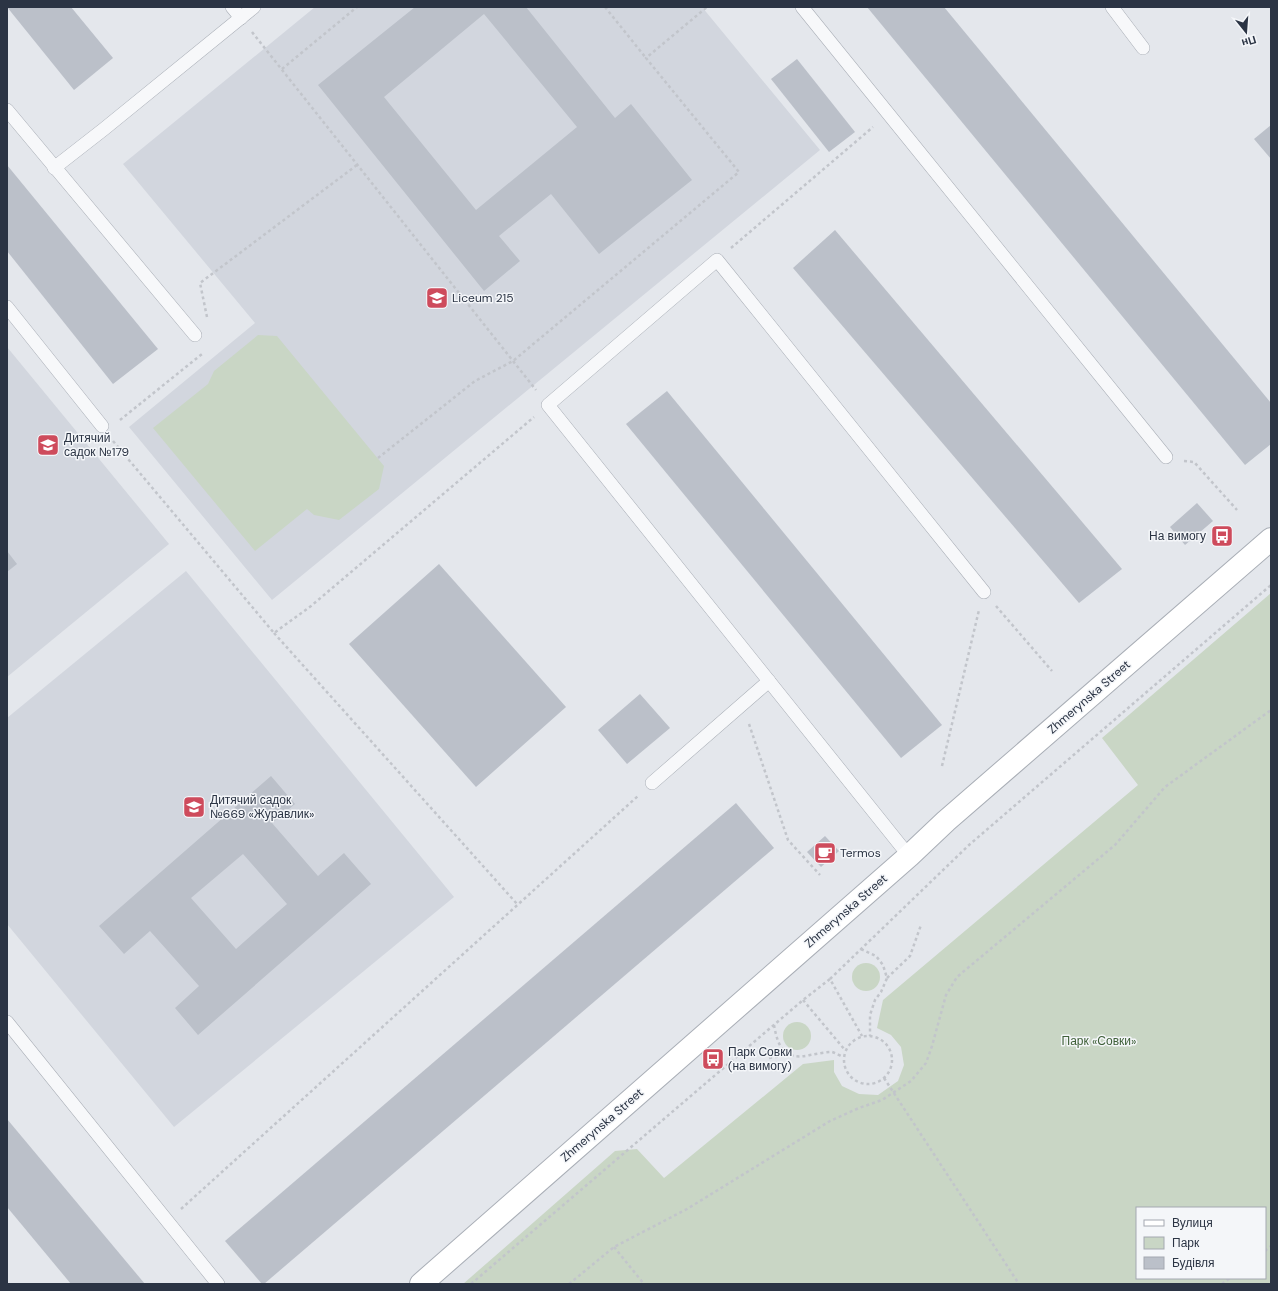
<svg xmlns="http://www.w3.org/2000/svg" width="1278" height="1291" viewBox="0 0 1278 1291" font-family="'DM Sans',sans-serif">
<rect width="100%" height="100%" fill="#e4e7ec"/>
<g fill="#d2d6de">
<polygon points="315,7 702,7 820,150 272,600 129,427 255,323 123,164"/>
<polygon points="7,347 169,544 7,677"/>
<polygon points="186,571 454,897 174,1127 7,924 7,718"/>
</g>
<g fill="#c9d6c5" fill-rule="evenodd">
<polygon points="258,335 277,336 384,466 379,489 339,520 314,515 307,509 255,551 153,428 208,384 214,371"/>
<path d="M1271 593V1284H463L615 1151 637 1149 664 1178 803 1064 834 1060V1072L842 1086 859 1094 878 1095 898 1081 904 1065 901 1047 891 1035 877 1028 883 1000 1138 785 1102 738ZM1137 1208H1265V1278H1137Z"/>
<circle cx="866" cy="977" r="14"/>
<circle cx="797" cy="1036" r="14"/>
</g>
<g fill="#bbc0c9" fill-rule="evenodd">
<polygon points="7,7 71,7 113,58 74,90"/>
<path d="M415 7H526L615 118 631 104 692 180 599 254 551 194 499 236 520 261 484 291 318 85ZM484 14 577 127 476 210 384 97Z"/>
<polygon points="867,7 944,7 1271,403 1271,444 1245,465"/>
<polygon points="797,59 855,132 829,152 771,79"/>
<polygon points="1271,125 1271,159 1254,139"/>
<polygon points="7,165 158,349 113,384 7,251"/>
<polygon points="835,230 1122,569 1079,603 793,268"/>
<polygon points="667,391 942,725 901,758 626,424"/>
<polygon points="1197,503 1213,521 1185,545 1170,527"/>
<polygon points="7,551 17,564 7,572"/>
<polygon points="439,564 566,707 476,787 349,644"/>
<polygon points="640,694 670,728 627,764 598,730"/>
<path d="M271 776 295 804 272 823 318 876 344 853 371 884 198 1035 175 1008 199 986 150 931 124 954 99 926ZM243 854 287 904 236 949 191 898Z"/>
<polygon points="736,803 774,848 264,1284 262,1284 225,1241"/>
<polygon points="825,836 839,851 821,867 807,852"/>
<polygon points="7,1119 145,1284 71,1284 7,1207"/>
</g>
<g fill="none" stroke-linecap="round" stroke-linejoin="round">
<g stroke="#a9aeb6" stroke-width="14">
<g id="service">
<polyline points="232,7 241,18"/>
<polyline points="802,7 1166,457"/>
<polyline points="1112,7 1143,48"/>
<polyline points="7,110 195,335"/>
<polyline points="54,168 104,129 254,7"/>
<polyline points="7,307 102,426"/>
<polyline points="652,783 769,681"/>
<polyline points="909,856 548,405 717,260 984,592"/>
<polyline points="7,1022 218,1284"/>
</g>
</g>
<g stroke="#a9aeb6" stroke-width="24">
<polyline id="secondary" points="421,1284 909,856 946,821 1271,539"/>
</g>
<g stroke="#c2c5cb" stroke-width="2.5" stroke-dasharray="3 3" stroke-linecap="butt">
<polyline points="605,7 646,58"/>
<polyline points="252,32 536,390"/>
<polyline points="282,69 357,7"/>
<polyline points="731,248 873,127"/>
<polyline points="207,317 200,283 357,165"/>
<polyline points="120,420 202,354"/>
<polyline points="113,441 274,633 311,606 534,417"/>
<polyline points="378,458 475,381 513,361 739,172 646,58 707,7"/>
<polyline points="1184,461 1194,462 1237,510"/>
<polyline points="996,606 1052,671"/>
<polyline points="274,633 518,905"/>
<polyline points="749,724 788,840 820,875"/>
<polyline points="942,766 979,610"/>
<polyline points="861,949 876,956 883,965 887,978 881,992 875,1000 870,1015 870,1036"/>
<polyline points="887,978 910,956 921,925"/>
<polyline points="830,979 969,845 1271,585"/>
<polyline points="803,1000 845,1050"/>
<path d="M774 1025C778 1047 784 1061 810 1055 817 1054 825 1052 832 1052 836 1053 840 1056 843 1057"/>
<circle cx="868" cy="1060" r="24"/>
<polyline points="769,1058 789,1055"/>
<polyline points="884,1078 1019,1284"/>
<polyline points="181,1209 638,796"/>
<polyline points="614,1247 644,1284"/>
<polyline points="1265,1251 1271,1246"/>
<polyline points="471,1284 803,1000 830,979 862,1036"/>
<polyline points="569,1284 614,1247 687,1209 830,1121 859,1108 882,1100 911,1081 926,1063 932,1046 946,995 957,977 1115,845 1165,787 1271,710"/>
<polyline points="1222,1284 1230,1278"/>
</g>
<use href="#service" stroke="#f7f8fa" stroke-width="13"/>
<use href="#secondary" stroke="#fff" stroke-width="22"/>
</g>
<defs>
<g id="school-square" transform="scale(1.15)"><rect x="-9" y="-9" width="18" height="18" rx="4" fill="#ce4b5c" stroke="#f4f6f9"/><path d="M0-5L7-2L0 1L-7-2ZM-4 1L0 2.5L4 1V4Q0 6-4 4Z" fill="#fff"/></g>
<g id="bus-square" transform="scale(1.15)"><rect x="-9" y="-9" width="18" height="18" rx="4" fill="#ce4b5c" stroke="#f4f6f9"/><path d="M-5-6H5V4H4V6H2V4H-2V6H-4V4H-5ZM-3.5-4V0h7V-4ZM-3.5 1.2v1.5H-2V1.2ZM2 1.2v1.5H3.5V1.2Z" fill="#fff"/></g>
<g id="cafe-square" transform="scale(1.15)"><rect x="-9" y="-9" width="18" height="18" rx="4" fill="#ce4b5c" stroke="#f4f6f9"/><path d="M-5.5-4.5H6V0H3Q3 3.5 0 3.5H-2.5Q-5.5 3.5-5.5 0ZM3-3.2v2h1.7v-2ZM-6 4.5H4V6H-6Z" fill="#fff"/></g>
</defs>
<g fill-rule="evenodd">
<use href="#school-square" x="437" y="298"/>
<use href="#school-square" x="48" y="445"/>
<use href="#bus-square" x="1222" y="536"/>
<use href="#school-square" x="194" y="807"/>
<use href="#cafe-square" x="825" y="853"/>
<use href="#bus-square" x="713" y="1059"/>
</g>
<g text-anchor="middle" stroke-width="3" stroke-linejoin="round" paint-order="stroke">
<g font-size="12" fill="#2b3444" stroke="#f4f6f9" text-anchor="start">
<text x="452" y="302">Liceum 215</text>
<text x="64" y="442">Дитячий<tspan x="64" dy="14">садок №179</tspan></text>
<text x="1206" y="540" text-anchor="end">На вимогу</text>
<text x="210" y="804">Дитячий садок<tspan x="210" dy="14">№669 «Журавлик»</tspan></text>
<text x="840" y="857">Termos</text>
<text x="728" y="1056">Парк Совки<tspan x="728" dy="14">(на вимогу)</tspan></text>
</g>
<g font-size="12" fill="#2b3444" stroke="#f4f6f9">
<text transform="translate(1089 697) rotate(-41)" y="4">Zhmerynska Street</text>
<text transform="translate(846 911) rotate(-41)" y="4">Zhmerynska Street</text>
<text transform="translate(602 1125) rotate(-41)" y="4">Zhmerynska Street</text>
</g>
<g font-size="12" fill="#3f6039" stroke="#f4f6f9">
<text x="1099" y="1045">Парк «Совки»</text>
</g>
</g>
<rect width="1278" height="1291" fill="none" stroke="#2b3444" stroke-width="16"/>
<rect x="1136" y="1207" width="130" height="72" fill="#f4f6f9" stroke="#a4a8b1"/>
<rect x="1144" y="1220" width="20" height="6" fill="#ffffff" stroke="#a4a8b1"/>
<text x="1172" y="1227" font-size="12" fill="#2b3444">Вулиця</text>
<rect x="1144" y="1237" width="20" height="12" fill="#c9d6c5" stroke="#a4a8b1"/>
<text x="1172" y="1247" font-size="12" fill="#2b3444">Парк</text>
<rect x="1144" y="1257" width="20" height="12" fill="#bbc0c9" stroke="#a4a8b1"/>
<text x="1172" y="1267" font-size="12" fill="#2b3444">Будівля</text>
<g transform="translate(1246 32) rotate(163)" stroke="#f4f6f9" stroke-width="3" paint-order="stroke">
<path d="M0-3L7 15L0 10L-7 15Z" fill="#2b3444"/>
<text y="-6" font-size="11" font-weight="bold" text-anchor="middle" fill="#2b3444">Пн</text>
</g>
</svg>
